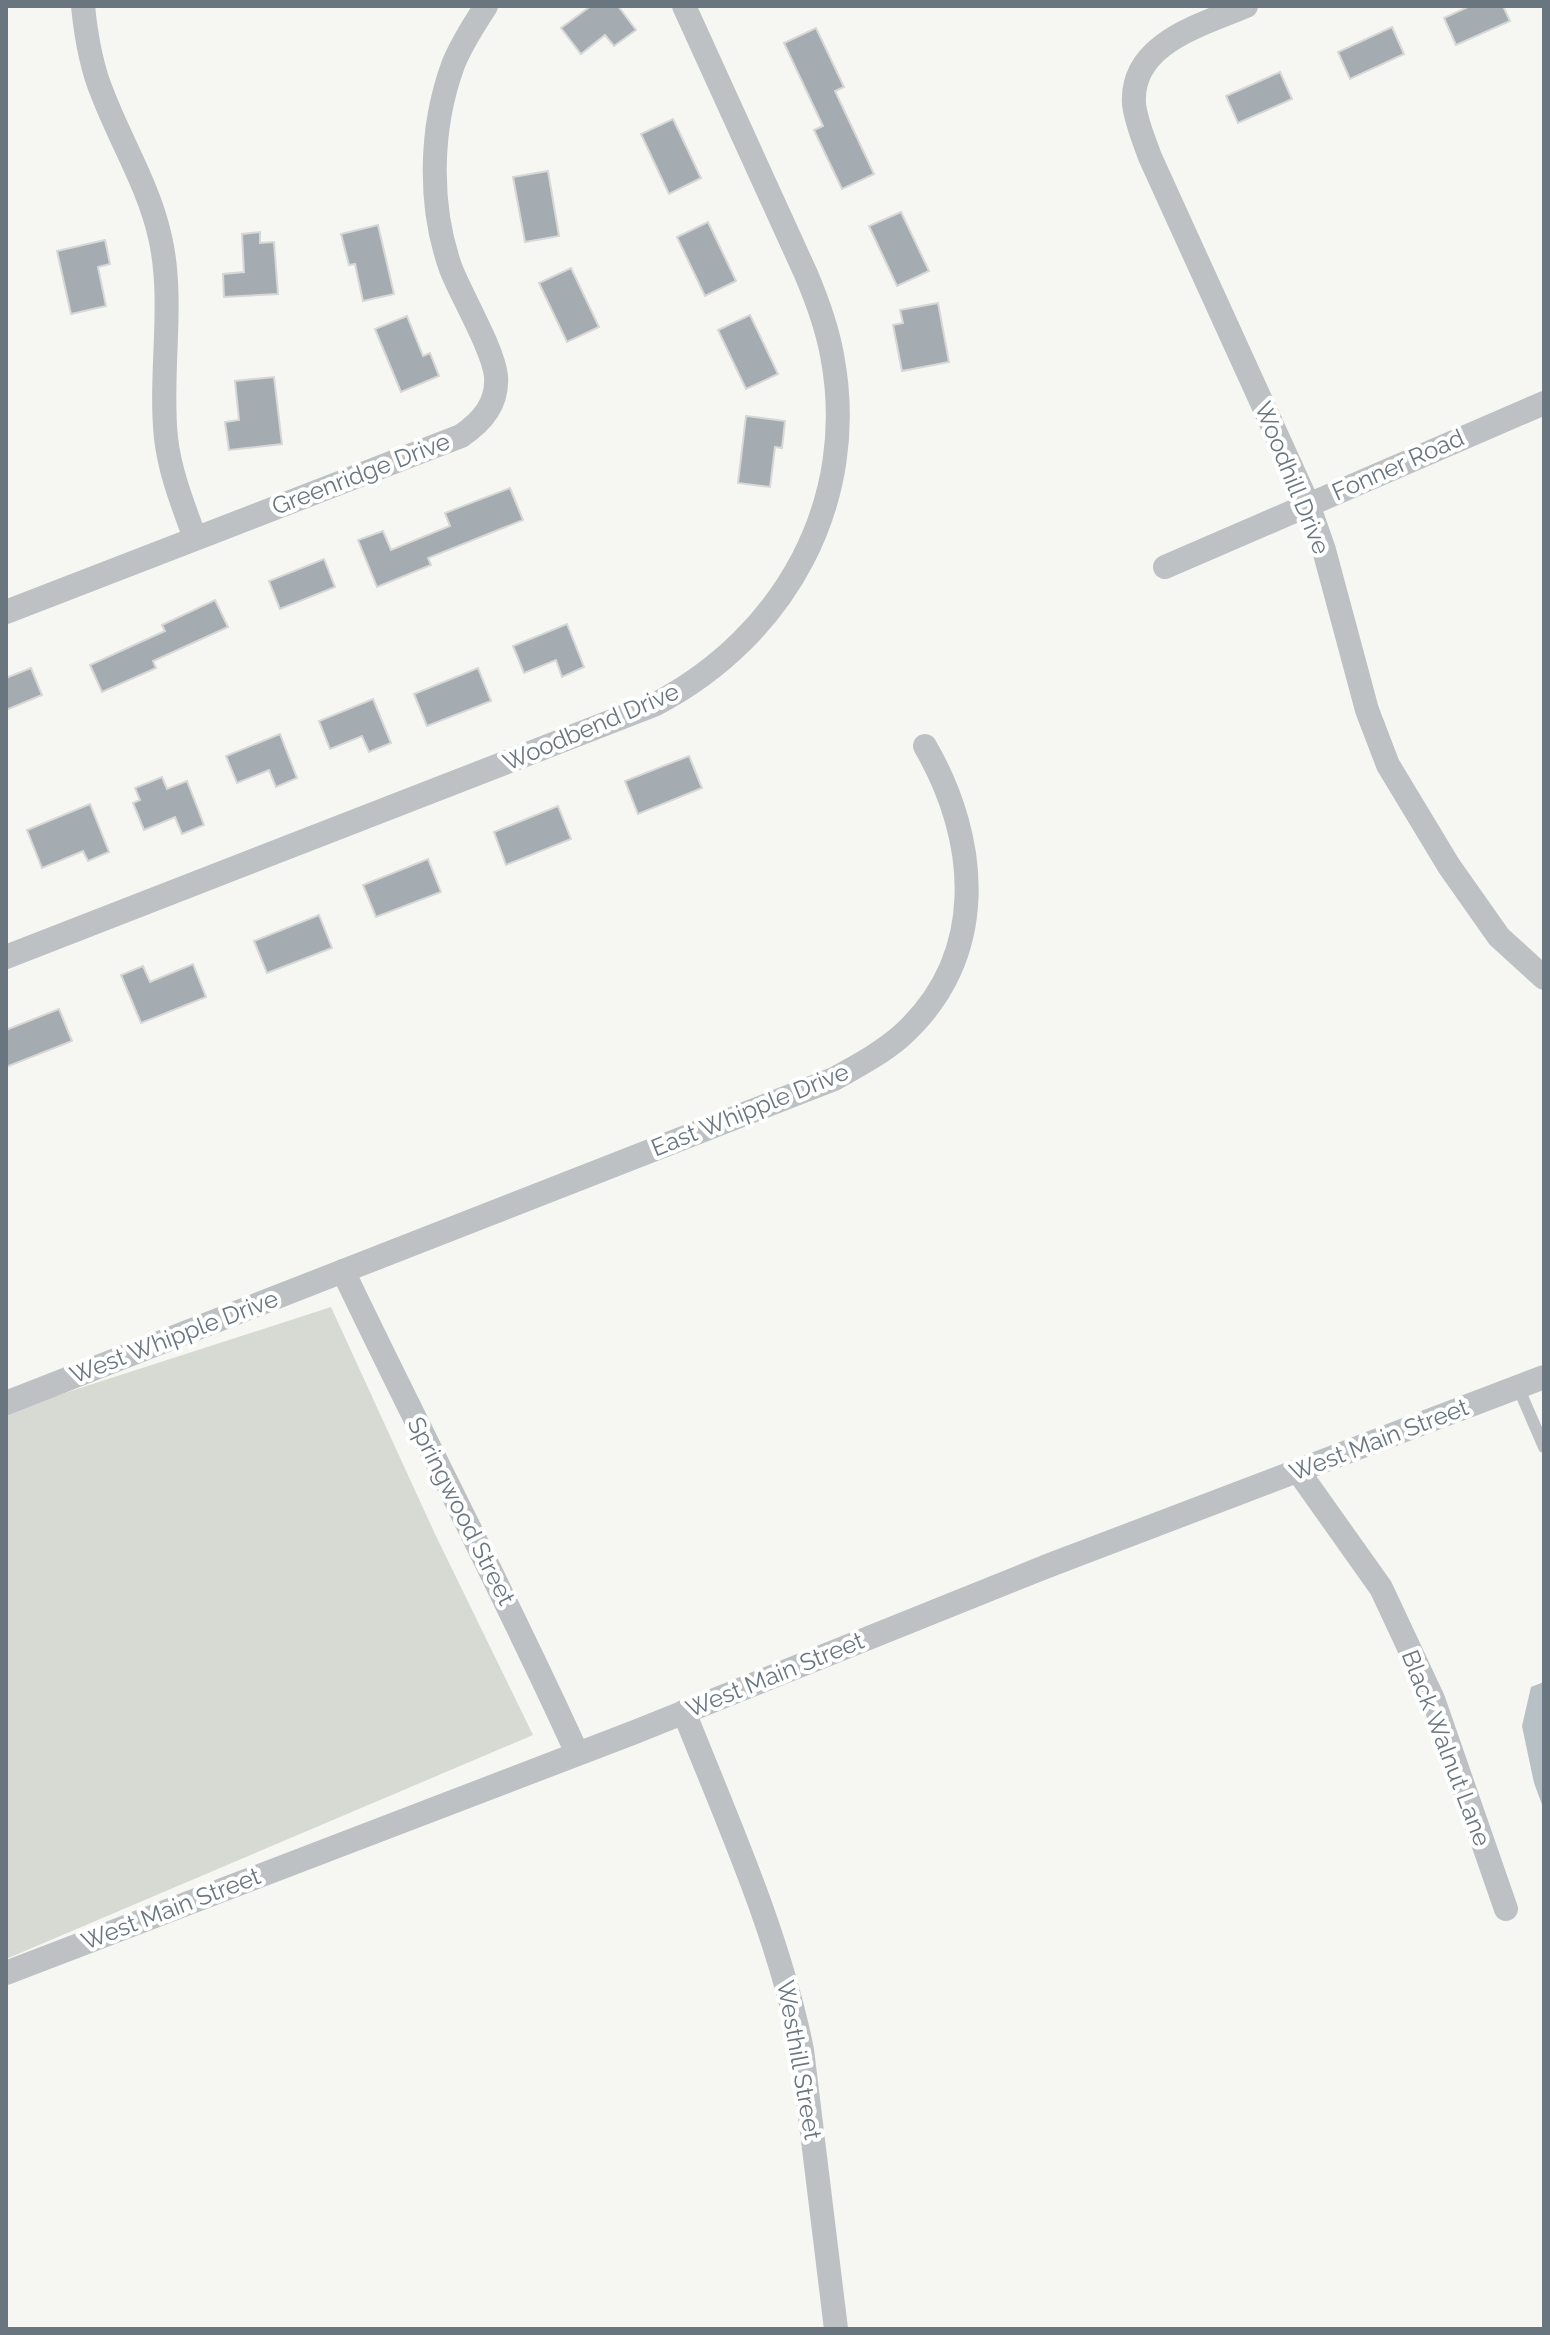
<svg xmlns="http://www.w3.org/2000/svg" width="1550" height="2335" viewBox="0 0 1550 2335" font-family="Raleway,sans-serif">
<rect width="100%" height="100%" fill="#f6f6f3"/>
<polygon fill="#d6dad3" points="331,1307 435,1534 533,1735 6,1959 6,1412"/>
<polygon fill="#b7c1c5" points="1544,1682 1544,1810 1534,1783 1522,1726 1531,1687"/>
<g fill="#a5acb1" stroke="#d7d7d6" stroke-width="2">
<polygon points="591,6 618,6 636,30 614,46 605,35 581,54 561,28"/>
<polygon points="1470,6 1503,6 1510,21 1456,45 1444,18"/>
<polygon points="1392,27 1404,54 1350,79 1338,52"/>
<polygon points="816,28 844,87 835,91 874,174 842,189 814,130 823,126 784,43"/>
<polygon points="1280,72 1292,99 1238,123 1226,96"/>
<polygon points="673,119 701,178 669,194 641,134"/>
<polygon points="548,171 559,236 525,242 513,177"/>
<polygon points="901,212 929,271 897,286 869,226"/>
<polygon points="708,222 736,281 705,296 677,237"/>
<polygon points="378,225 394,294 363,301 355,264 349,265 341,234"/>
<polygon points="260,232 260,243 274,242 278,294 224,297 223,274 244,272 242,234"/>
<polygon points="105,240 110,264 98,267 106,306 71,314 57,251"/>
<polygon points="571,268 599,327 567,342 539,283"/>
<polygon points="938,303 949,362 902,371 893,325 903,323 900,310"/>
<polygon points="750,315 778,374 746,389 718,330"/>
<polygon points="407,316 423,356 430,353 439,376 401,392 375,329"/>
<polygon points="274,377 282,444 229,450 225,422 239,420 235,381"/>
<polygon points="746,416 785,421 782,448 775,447 770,487 738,483"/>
<polygon points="510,488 523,520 428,558 431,565 377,587 358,540 383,531 391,550 450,526 445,513"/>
<polygon points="324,559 335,587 280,609 269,581"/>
<polygon points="215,600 228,627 153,661 156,668 102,692 90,665 165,631 162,625"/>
<polygon points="567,624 584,667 562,677 556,660 524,673 513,646"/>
<polygon points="31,668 42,695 6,710 6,678"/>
<polygon points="478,668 491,701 427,726 414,694"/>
<polygon points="373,699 391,743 369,752 362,736 330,749 319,721"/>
<polygon points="280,734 297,778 276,787 269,770 237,783 226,756"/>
<polygon points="689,756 702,788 638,814 625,781"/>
<polygon points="162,777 167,789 187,781 204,825 182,834 175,817 144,830 133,803 140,800 135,788"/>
<polygon points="90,804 109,852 88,861 83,851 42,868 27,830"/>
<polygon points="558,806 571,839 506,865 494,832"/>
<polygon points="428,859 441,892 376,917 363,885"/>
<polygon points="319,915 332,948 267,973 254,941"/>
<polygon points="193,964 206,997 141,1023 121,975 143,966 150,982"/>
<polygon points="59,1009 72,1041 6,1067 6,1030"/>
</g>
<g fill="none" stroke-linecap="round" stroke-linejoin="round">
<polyline stroke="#bdc1c4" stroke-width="12" points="1518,1387 1544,1447"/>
<g stroke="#bdc1c4" stroke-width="24">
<path d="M83 6C86 36 91 67 103 95 121 142 149 187 160 237 175 302 159 372 166 438 170 473 183 505 195 538"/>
<path d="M1246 6C1202 25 1130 43 1134 104 1136 122 1144 140 1150 157L1308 504 1324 550 1367 710 1388 765 1449 866 1499 937 1544 978"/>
<polyline points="1165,567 1544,403"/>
<path d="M6 612 461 436C483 421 498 403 496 376 493 349 462 297 451 269 428 205 430 128 453 65 461 44 474 25 486 6"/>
<path d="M6 957 656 704C785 636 860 501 832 355 827 327 817 300 806 274L684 6"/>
<path d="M343 1271C420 1432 503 1590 577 1753"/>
<path d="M6 1403 834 1079C857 1066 880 1054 900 1037 989 958 980 841 925 746"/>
<polyline points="1298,1471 1381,1588 1433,1699 1506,1909"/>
<path d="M684 1712C728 1823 778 1932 802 2050L836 2329"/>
<polyline points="6,1973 635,1732 1050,1565 1544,1377"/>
</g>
</g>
<g text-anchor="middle" stroke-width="8" stroke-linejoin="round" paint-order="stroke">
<g font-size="24" fill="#697680" stroke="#fff">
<text transform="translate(1398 465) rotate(-24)" y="8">Fonner Road</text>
<text transform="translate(361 474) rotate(-21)" y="8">Greenridge Drive</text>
<text transform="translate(1292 478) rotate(68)" y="8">Woodhill Drive</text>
<text transform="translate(591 727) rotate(-23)" y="8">Woodbend Drive</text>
<text transform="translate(750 1110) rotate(-22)" y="8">East Whipple Drive</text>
<text transform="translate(174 1337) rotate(-21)" y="8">West Whipple Drive</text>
<text transform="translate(1379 1440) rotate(-21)" y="8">West Main Street</text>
<text transform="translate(461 1511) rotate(63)" y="8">Springwood Street</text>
<text transform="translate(775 1675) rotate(-22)" y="8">West Main Street</text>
<text transform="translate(1446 1748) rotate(69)" y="8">Black Walnut Lane</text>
<text transform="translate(171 1909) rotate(-21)" y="8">West Main Street</text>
<text transform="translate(799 2060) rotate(80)" y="8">Westhill Street</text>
</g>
</g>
<rect width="1550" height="2335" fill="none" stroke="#697680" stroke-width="16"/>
</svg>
